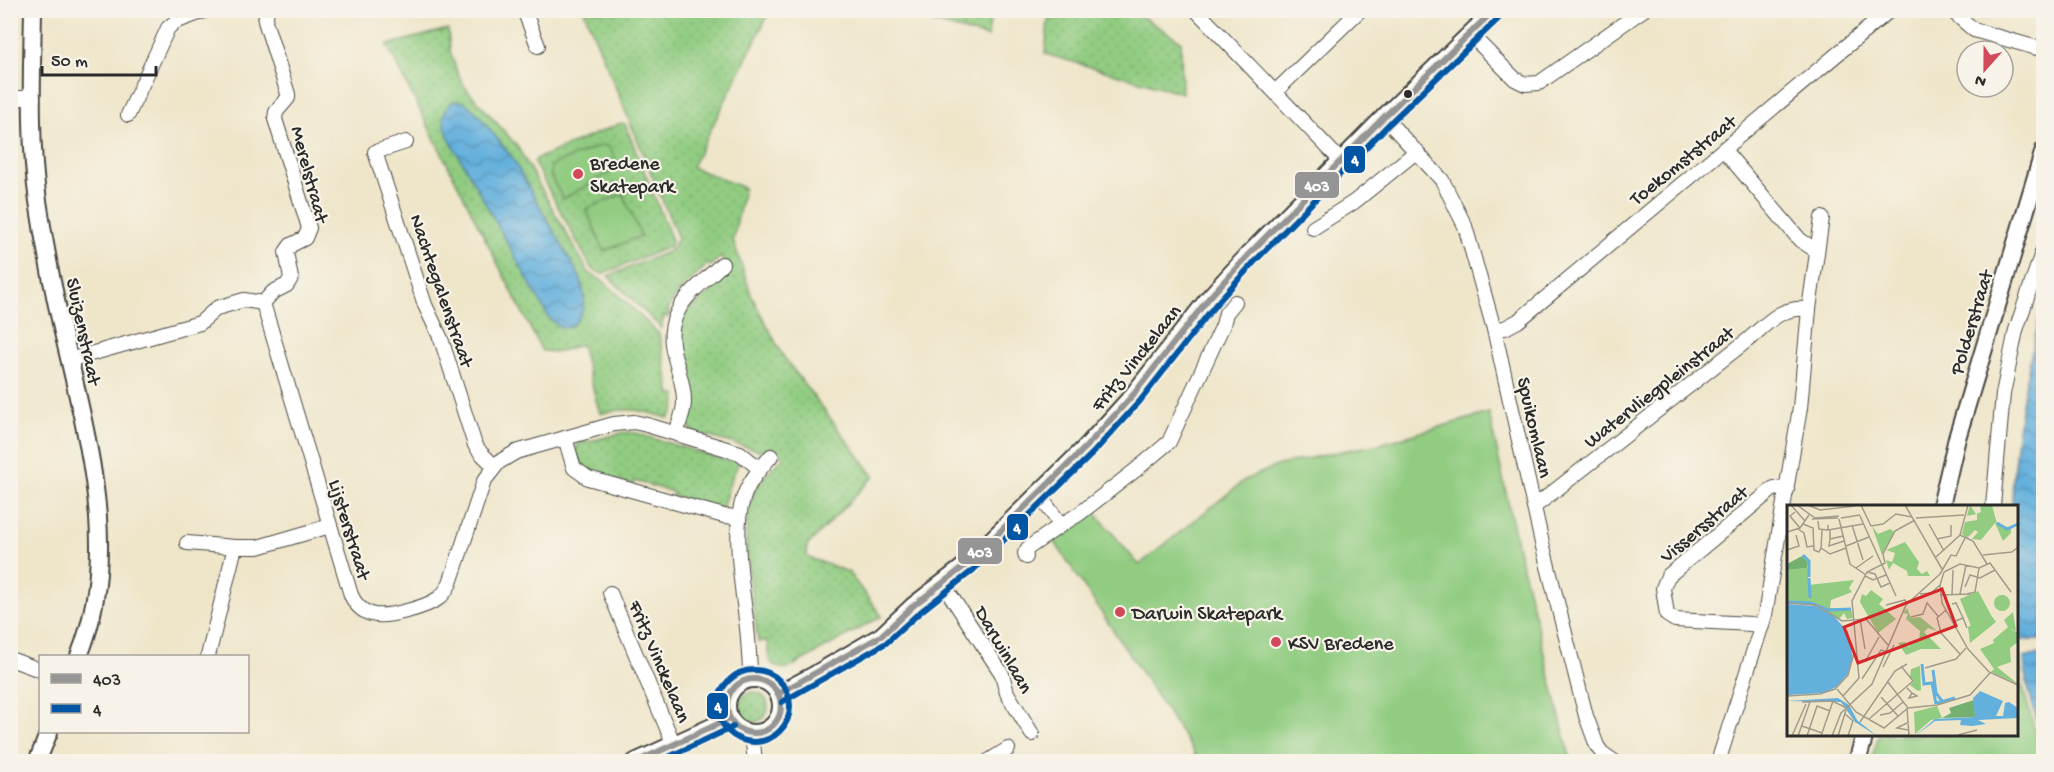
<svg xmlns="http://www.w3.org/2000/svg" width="2054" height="772" viewBox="0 0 2054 772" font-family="'Gochi Hand',sans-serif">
<defs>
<pattern id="grass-dots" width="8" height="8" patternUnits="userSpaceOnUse" patternTransform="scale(1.5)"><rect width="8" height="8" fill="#91cc81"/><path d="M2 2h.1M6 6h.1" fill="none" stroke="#7daf70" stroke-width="1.8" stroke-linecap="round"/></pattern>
<pattern id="water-waves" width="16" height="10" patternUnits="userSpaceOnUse" patternTransform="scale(1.5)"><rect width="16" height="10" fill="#64b0dd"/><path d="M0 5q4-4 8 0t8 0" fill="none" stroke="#538fb3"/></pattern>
</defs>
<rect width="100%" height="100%" fill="#f7f3e8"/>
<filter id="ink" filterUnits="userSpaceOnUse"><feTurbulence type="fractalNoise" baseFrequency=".0167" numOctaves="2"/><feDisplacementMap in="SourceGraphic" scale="12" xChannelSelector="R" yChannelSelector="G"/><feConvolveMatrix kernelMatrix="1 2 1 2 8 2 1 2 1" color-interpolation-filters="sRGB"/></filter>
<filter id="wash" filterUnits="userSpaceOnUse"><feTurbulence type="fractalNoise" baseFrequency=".008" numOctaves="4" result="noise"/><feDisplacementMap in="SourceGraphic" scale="24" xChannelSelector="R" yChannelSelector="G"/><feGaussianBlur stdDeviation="1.35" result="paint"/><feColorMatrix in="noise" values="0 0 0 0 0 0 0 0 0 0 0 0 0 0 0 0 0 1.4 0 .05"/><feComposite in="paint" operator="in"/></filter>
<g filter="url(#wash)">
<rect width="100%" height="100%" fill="#efe6ca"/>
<g fill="url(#grass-dots)" stroke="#5e7c56" stroke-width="1.5">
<path d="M584 11H770L692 167 744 188 733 240 752 297 783 356 874 476 807 546V557L848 572 882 616 789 668C780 670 775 667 769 660L767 641 758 642C753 601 736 522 756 488 763 476 774 466 784 457L773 447 761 451 692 432 685 418 690 400 691 383 684 350H679C677 331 680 318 692 303L695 306 722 280 718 275 728 266 720 257 711 266 708 264 678 293 667 311 670 312 669 317 664 316 661 328 608 276 670 251 678 238Z"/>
<polygon points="890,11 991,11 988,37"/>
<polygon points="1049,11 1133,11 1181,41 1182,93 1045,54"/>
<path d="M448 29 450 51 457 72 465 87 517 146 589 273 605 282 659 334 671 395H676C676 405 676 411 668 418 642 410 627 406 600 414L581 345 557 352 542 351 387 45Z"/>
<polygon points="621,123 625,124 672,240 669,247 602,274 592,269 534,163 536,159"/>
<path d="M625 432 636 433 727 461 731 456 740 460 730 482 722 509 672 496 673 492 635 481 633 485 594 475 580 466C577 456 572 447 582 440L583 443Z"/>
<circle cx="753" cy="707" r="15"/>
</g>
<g fill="#91cc81" stroke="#5e7c56" stroke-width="1.5">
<path d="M602 145 609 147 617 161 614 170 563 199C558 189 547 176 552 165Z"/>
<polygon points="623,194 641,236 604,251 586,209"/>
<polygon points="1489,413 1520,558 1571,761 1186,761 1196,755 1052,538 1093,510 1139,565 1245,480 1279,465 1342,451 1376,445"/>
<polygon points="2017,635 2022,684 2043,761 1871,761 1879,735 2016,734"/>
</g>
<g fill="url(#water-waves)" stroke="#486e84" stroke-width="1.5">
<path d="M453 101 464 102 476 112 511 156 580 277C581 283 584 290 584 297 585 309 576 332 560 327 556 325 552 320 549 318L449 138C443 120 439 115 453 101Z"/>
<path d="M2043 305V640H2019L2016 616V506H2012C2013 438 2026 371 2043 305Z"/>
<polygon points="2043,653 2044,653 2043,743 2026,680 2024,658"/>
</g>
</g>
<g filter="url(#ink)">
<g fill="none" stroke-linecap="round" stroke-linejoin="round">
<g stroke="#484743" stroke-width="16">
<g id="minor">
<polyline points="524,10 538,46"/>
<polyline points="1196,10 1341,161"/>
<polyline points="1951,10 1974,30 2044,50"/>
<polyline points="1470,34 1515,79 1525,84 1539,83 1643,10"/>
<polyline points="1276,91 1360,10"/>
<polyline points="10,98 33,98"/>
<polyline points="128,115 168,28 175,22 207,10"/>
<polyline points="1384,117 1442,180 1465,226 1494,329 1542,543 1586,716 1597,746 1602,753 1615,762"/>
<polyline points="406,142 375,152 425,305 441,339 475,445 481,453 494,466"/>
<polyline points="1724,150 1800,240 1817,251"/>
<polyline points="1313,228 1354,202 1417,151"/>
<path d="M263 303 351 595C355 604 361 611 371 614 385 619 427 607 439 598 444 594 447 589 450 583L484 481 499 462 516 452 614 424 634 422 647 425 740 453 760 469"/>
<polyline points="1494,329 1505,328 1518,321 1890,10"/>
<polyline points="69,360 200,323 217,308 244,300 263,303 273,292 287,285 291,278 286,252 291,245 305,238 309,228 275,119 276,112 288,98 288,94 265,21 267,10"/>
<path d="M676 433C679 423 684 412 684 402 685 370 660 345 678 311 687 293 708 278 722 264"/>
<polyline points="565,438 574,468 588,478 724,516 738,517"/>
<polyline points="1039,495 1061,525 1079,514 1137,469 1169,442 1223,325 1226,313 1235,302"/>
<polyline points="1993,506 2003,394 2016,330 2044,247"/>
<path d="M1534 507 1749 339C1770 321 1781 306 1809 309"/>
<polyline points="187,543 235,547 208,656"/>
<polyline points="235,547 258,547 330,526"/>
<polyline points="1026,557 1025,553 1028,548 1061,525"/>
<polyline points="943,584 1002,674 1007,693 1032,734"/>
<polyline points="610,593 674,745"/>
<polyline points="1762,626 1751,624 1675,620 1667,615 1663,588 1668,576 1774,488 1787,490"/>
<polyline points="10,659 40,670"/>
<path d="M751 679C749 662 749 645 747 628 743 592 732 532 743 499 748 482 760 469 771 456"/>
<polyline points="752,734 755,762"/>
<polyline points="987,762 1008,749"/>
<polyline points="1718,762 1765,615 1800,408 1809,309 1822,218"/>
</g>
</g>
<g stroke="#484743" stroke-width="20">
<g id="tertiary">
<path d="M33 10C32 71 29 141 38 201 46 255 57 309 70 362 92 458 118 561 79 656"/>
<polyline points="1941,506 1957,438 2044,150"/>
<circle cx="754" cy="706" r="27"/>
<polyline points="778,694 816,674 881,636 913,606 966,565 1085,448 1133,395 1209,298 1249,254 1384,117 1495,10"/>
<polyline points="37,762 49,732"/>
<polyline points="635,762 729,719"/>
<polyline points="1857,762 1865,734"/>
</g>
</g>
<use href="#minor" stroke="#fff" stroke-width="14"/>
<use href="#tertiary" stroke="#fff" stroke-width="16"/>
<g stroke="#f7f3e8" stroke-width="10">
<g id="bus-1">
<circle cx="754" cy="706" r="27"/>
<polyline points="778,694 881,636 913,606 966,565 1085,448 1133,395 1209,298 1249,254 1384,117 1494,10"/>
<polyline points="636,762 729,719"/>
</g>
</g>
<g stroke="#f7f3e8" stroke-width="10">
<g id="bus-2">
<circle cx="754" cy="706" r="36"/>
<polyline points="782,702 886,643 919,613 972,571 1092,454 1140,401 1216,304 1256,260 1390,123 1501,16"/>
<polyline points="658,762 733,727"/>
</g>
</g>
<use href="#bus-1" stroke="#959595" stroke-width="6"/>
<use href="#bus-2" stroke="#0056a4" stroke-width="6"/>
</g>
</g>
<circle fill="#2b2b2b" stroke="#f7f3e8" stroke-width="2" cx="1408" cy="94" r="5"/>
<g fill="#d1495b" stroke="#f7f3e8" stroke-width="2">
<circle cx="578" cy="174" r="6"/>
<circle cx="1120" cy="612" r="6"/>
<circle cx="1276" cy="642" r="6"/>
</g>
<g text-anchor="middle" stroke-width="4.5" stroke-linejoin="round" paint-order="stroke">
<g font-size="20" fill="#2b2b2b" stroke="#f7f3e8">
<text transform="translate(1682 159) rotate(-39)" y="7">Toekomststraat</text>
<text transform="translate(311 174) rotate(75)" y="7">Merelstraat</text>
<text transform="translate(443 290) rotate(71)" y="7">Nachtegalenstraat</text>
<text transform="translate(1970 322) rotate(-73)" y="7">Polderstraat</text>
<text transform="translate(85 331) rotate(78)" y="7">Sluizenstraat</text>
<text transform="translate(1135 357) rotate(-51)" y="7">Fritz Vinckelaan</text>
<text transform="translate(1658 386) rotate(-38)" y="7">Watervliegpleinstraat</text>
<text transform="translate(1536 427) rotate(77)" y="7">Spuikomlaan</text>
<text transform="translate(1703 523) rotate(-40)" y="7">Vissersstraat</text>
<text transform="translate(351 529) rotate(73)" y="7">Lijsterstraat</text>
<text transform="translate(1005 649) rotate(60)" y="7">Darwinlaan</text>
<text transform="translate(661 661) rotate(67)" y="7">Fritz Vinckelaan</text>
</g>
<g font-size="20" fill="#2b2b2b" stroke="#f7f3e8" text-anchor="start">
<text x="590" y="169">Bredene<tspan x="590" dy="23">Skatepark</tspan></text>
<text x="1132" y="619">Darwin Skatepark</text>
<text x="1288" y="649">KSV Bredene</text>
</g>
</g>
<g transform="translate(1787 505)">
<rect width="231" height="231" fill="#efe6ca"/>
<path d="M183 0 189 9 194 7 193 0H205L210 19 224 23V28L216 36 208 18 194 35 185 34 191 27 188 25 180 33 175 29 178 17 190 15V9L180 11ZM85 21 91 29 103 24 108 27 95 50ZM118 37 132 57 130 64 135 69 140 66 143 71H121L120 66 106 58 102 65 99 55 105 57 108 48 99 45ZM21 63V80L67 75 62 83 65 87 44 95 43 103 64 104 66 113 60 114 57 108 52 114 25 98 0 96V65ZM207 98a8 8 0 1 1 16 0a8 8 0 1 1-16 0ZM120 103 124 113 133 112 150 126 141 123 137 127 154 144H134L119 150 111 138 118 137 123 143 121 137 132 136 133 126 119 114 121 109 116 108ZM226 107 229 126 222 123 231 128V137L223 143 224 157 210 162 231 179 204 167 207 164 193 144 207 138 206 135 221 122 217 115ZM204 110 209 117 183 138 181 122ZM133 161 134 185 131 186 123 180 127 176 123 172 124 164ZM150 201 155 213 144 215 128 229 127 207Z" fill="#91cc81"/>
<path d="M15 51 21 57 20 63 0 65V59ZM187 195 188 212 155 213 164 208 162 203Z" fill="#74b06f"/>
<path d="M191 86 204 110 184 121 173 94Z" fill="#91cc81"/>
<path d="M84 85 96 94 92 99 109 114 91 128 73 97 75 89 79 91Z" fill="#91cc81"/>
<path d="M0 99 28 101 45 109 61 127 66 154 61 169 49 182 37 188 0 190ZM193 186 216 196 209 211H216L218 198 222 197 231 203V213L191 215 199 219 185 221 173 220 174 215 148 216 128 231 148 214 188 212 186 193ZM51 193 62 200 70 215 90 231 68 217 54 197 0 196Z" fill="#64b0dd"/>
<path fill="none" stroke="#64b0dd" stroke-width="3" d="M210 18 220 24 231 19M16 50 22 56V72M22 73 23 93M0 97 24 98 41 105 64 104M135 159 137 179 145 178 149 199M146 165 149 188 155 196M150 198 168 193"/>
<path fill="none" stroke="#a19b8a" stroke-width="1.5" d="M4 0 18 16M10 0 28 13 52 11M21 0 33 5 68 1M74 0 84 21 96 19 109 9 125 12M118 0 155 64M8 7 3 11 13 23M73 11 109 91M54 13 73 10M129 13 177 10M25 14 51 13M52 14 63 59 79 70M31 16 32 24 41 25V20M16 19 26 23 27 45 32 47 34 43M142 19 157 46M65 20 76 55M11 24 17 28 20 42 26 41M41 25 76 19M43 25V34L56 31M108 26 128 15M0 27 13 23 22 10M173 30 186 36 200 59M43 34 42 41 57 36M150 34 164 31V20M59 41 82 32M34 43 43 49 59 43M34 43 35 25M0 45 12 41 9 30M196 50 225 47 231 42M149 52 173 30 181 0M69 63 86 51M80 67 88 69 94 82 103 78M157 67 173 59 192 63 203 58 224 87M78 71 86 75 99 70M153 80 155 98 181 144 202 167 231 180M178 82 183 70 193 73 208 65M133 89 144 88 153 80 157 67M165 89 166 65M173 89 179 60M180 89 188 87 192 63M153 90 184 89M0 98 29 100 55 116 79 114 101 140M165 99 169 98 176 113M99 100 118 95 120 100M159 105 150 113 154 128 173 149M124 112 136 109 140 98 151 111M73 114 78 144M166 117 176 113 180 123M78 157 92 132M96 162 107 140M138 163 169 154 179 143M72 173 65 96 80 67 98 58 96 49 108 26M75 174 94 145 98 146M100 176 121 203M120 183 125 188 122 193 130 191 125 188M50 184 69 207 97 223 121 203 150 200 183 190 203 168M0 191 33 189 48 184 61 170 67 148M56 191 72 173M94 192 111 211M15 197 45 196 60 203M120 203 122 231M58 209 66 216 61 231M93 210 103 208 116 197M82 214 126 176 114 161M73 217 108 166 120 159M15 221 35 228M121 225 110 223 122 217M171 230 190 225M5 231 19 199M11 231 23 197M20 231 30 201 43 206M34 231 46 196M45 231 54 208 85 179 119 100 153 69 164 50 169 51 178 33M51 231 59 205"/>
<path fill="#d62828" fill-opacity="0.15" stroke="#d62828" stroke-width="3" d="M155 84 169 121 71 158 57 122Z"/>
<rect width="231" height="231" fill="none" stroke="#2b2b2b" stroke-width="3"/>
</g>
<g stroke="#f7f3e8" stroke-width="2">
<rect x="1343" y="145" width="23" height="29" rx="6" fill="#0056a4"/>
<rect x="1294" y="171" width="46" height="28" rx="6" fill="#959595"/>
<rect x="1006" y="513" width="23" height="28" rx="6" fill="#0056a4"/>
<rect x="957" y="537" width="46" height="28" rx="6" fill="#959595"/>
<rect x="706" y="692" width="23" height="28" rx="6" fill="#0056a4"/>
</g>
<g font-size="16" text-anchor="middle" font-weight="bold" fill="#fff">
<text x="1355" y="165">4</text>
<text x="1317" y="191">403</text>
<text x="1017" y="533">4</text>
<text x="980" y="557">403</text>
<text x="718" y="712">4</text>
</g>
<rect width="2054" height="772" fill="none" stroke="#f7f3e8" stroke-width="36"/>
<rect x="39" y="655" width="210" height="78" fill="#f7f3e8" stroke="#a5a39c" stroke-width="1.5"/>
<rect x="51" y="674" width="30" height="9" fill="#959595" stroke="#a5a39c" stroke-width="1.5"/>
<text x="93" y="685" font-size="18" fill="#2b2b2b">403</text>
<rect x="51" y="704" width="30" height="9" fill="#0056a4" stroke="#a5a39c" stroke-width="1.5"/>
<text x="93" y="715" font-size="18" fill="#2b2b2b">4</text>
<g transform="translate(1985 69) rotate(201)"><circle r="28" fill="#f7f3e8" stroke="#a5a39c" stroke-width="1.5"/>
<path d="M0-4.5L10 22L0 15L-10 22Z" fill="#d1495b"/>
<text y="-9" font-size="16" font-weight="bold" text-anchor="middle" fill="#2b2b2b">N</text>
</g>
<path d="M42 66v9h114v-9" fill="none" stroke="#2b2b2b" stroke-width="3"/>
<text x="51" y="66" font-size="18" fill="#2b2b2b" stroke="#f7f3e8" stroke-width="4.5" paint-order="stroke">50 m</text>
</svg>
